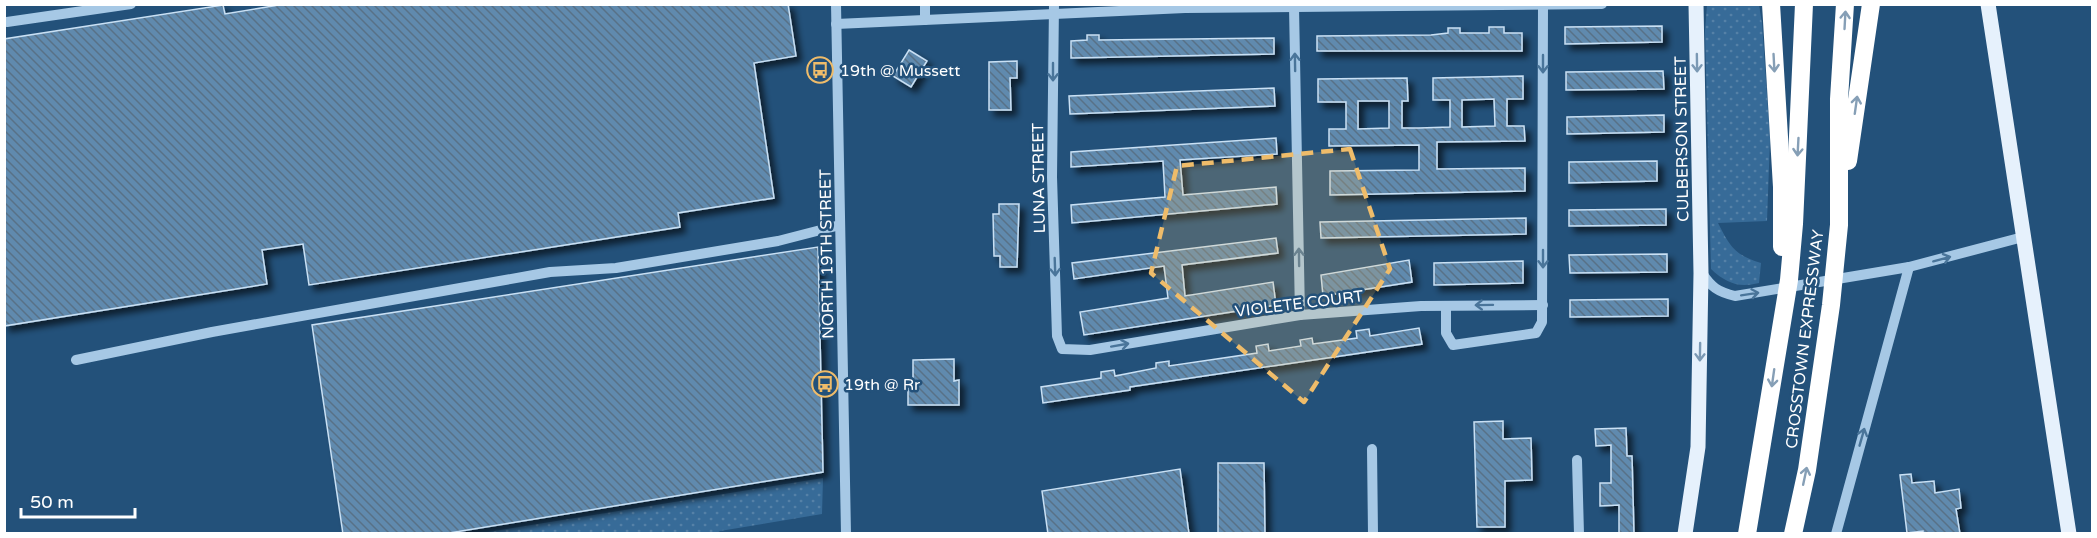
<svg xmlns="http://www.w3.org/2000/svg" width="2097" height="538" viewBox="0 0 2097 538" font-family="'Varela Round',sans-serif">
<defs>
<pattern id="grass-dots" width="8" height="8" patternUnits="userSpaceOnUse" patternTransform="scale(1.5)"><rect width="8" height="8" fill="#376b98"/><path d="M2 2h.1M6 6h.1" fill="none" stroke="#5581a7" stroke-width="1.8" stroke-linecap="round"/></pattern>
<pattern id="building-back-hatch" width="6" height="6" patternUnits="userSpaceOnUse" patternTransform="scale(1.5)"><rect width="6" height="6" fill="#608aae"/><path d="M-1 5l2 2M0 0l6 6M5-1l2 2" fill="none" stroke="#587187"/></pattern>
<filter id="shadow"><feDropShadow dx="5.5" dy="5.5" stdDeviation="3" flood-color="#0009"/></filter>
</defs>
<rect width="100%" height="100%" fill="#23517a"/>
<g fill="url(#grass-dots)">
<path d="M1707 5H1759L1762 23 1770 139 1767 221 1718 223C1730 247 1735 255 1761 263L1759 283C1738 288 1726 283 1711 269L1705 31Z"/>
<polygon points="823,478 822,514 720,531 717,533 482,533"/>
</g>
<g fill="url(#building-back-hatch)" stroke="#c9e0f4" stroke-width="1.5" fill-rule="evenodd" filter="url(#shadow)">
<polygon points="285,4 788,4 796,56 754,63 774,198 678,213 680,227 309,285 303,244 262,250 267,284 4,326 4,39 223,5 225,14"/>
<polygon points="1662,26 1662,42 1565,44 1565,27"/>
<polygon points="1489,27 1504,27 1504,33 1522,33 1522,51 1317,51 1317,36 1431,35 1448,33 1448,28 1460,28 1460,33 1489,33"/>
<polygon points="1087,35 1099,35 1099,40 1274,38 1274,54 1071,58 1071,41 1087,40"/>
<polygon points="909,50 927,61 911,87 893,76"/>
<polygon points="1017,61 1017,78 1010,78 1011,110 989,110 989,62"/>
<polygon points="1663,71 1664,89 1566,90 1566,72"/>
<path d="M1523 76V99H1507V126H1524L1525 141 1437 142V169L1525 168V191L1330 195V171L1419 170V145L1329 146V129H1346V102H1318V79L1407 78 1408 101H1402V128H1419L1450 127V100H1433V78ZM1494 99 1495 126 1462 127V100ZM1358 101H1389V128L1358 129Z"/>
<polygon points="1274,88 1275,106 1070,114 1069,96"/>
<polygon points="1664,115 1664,132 1567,134 1567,117"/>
<polygon points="1276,138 1277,154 1180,160 1183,195 1276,187 1277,204 1072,223 1071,205 1165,197 1163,161 1071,167 1071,152"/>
<polygon points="1657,161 1657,181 1569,183 1569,162"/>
<polygon points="999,204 1019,204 1017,267 1000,267 1000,256 994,256 993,214 999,214"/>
<polygon points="1666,209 1666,225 1569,226 1569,210"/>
<polygon points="1526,218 1526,234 1321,238 1320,222"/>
<polygon points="1276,238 1278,253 1182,265 1185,296 1273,282 1276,305 1084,335 1080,312 1168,298 1164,266 1074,279 1072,263"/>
<polygon points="818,247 823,472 443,534 343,534 312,325"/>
<polygon points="1667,254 1667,272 1570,273 1569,255"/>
<polygon points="1409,260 1412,282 1323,296 1321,275"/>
<polygon points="1523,261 1523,283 1434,285 1434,263"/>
<polygon points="1668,299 1668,316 1570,317 1570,300"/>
<polygon points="1419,328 1422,344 1130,387 1130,390 1043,403 1041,387 1101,378 1101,372 1114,370 1115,376 1156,368 1156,363 1169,361 1169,366 1257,353 1256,346 1268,344 1269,351 1301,346 1300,340 1312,338 1313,344 1357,338 1356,331 1369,329 1370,336"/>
<polygon points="954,359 954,381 959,380 959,405 908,405 908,381 913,381 913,360"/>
<polygon points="1503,421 1503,439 1531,438 1532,480 1505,481 1505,527 1477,527 1474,422"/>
<polygon points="1626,428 1627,456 1632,456 1634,534 1619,534 1619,505 1600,506 1600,483 1611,483 1611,445 1596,446 1595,429"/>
<polygon points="1218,463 1264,463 1265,534 1218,534"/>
<polygon points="1180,469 1189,534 1048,534 1042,491"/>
<polygon points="1911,474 1912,483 1934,481 1935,493 1959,489 1961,508 1956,509 1960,534 1923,534 1923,531 1907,533 1900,475"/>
</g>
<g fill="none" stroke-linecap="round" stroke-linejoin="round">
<g stroke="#a6c8e5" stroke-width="10">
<polyline points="836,4 846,534"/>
<polyline points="925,4 925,20"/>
<polyline points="1054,4 1052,177 1057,336 1062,349 1090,350 1300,315 1421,306 1543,305"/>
<polyline points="1294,7 1300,315"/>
<polyline points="7,22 131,4"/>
<polyline points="836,24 1185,8 1602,4"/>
<path d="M1702 273C1711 287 1718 292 1735 296L1909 267 2023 237"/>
<polyline points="1446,306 1446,333 1453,345 1536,333 1542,322 1543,5"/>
<polyline points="76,360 212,332 550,272 616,268 778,241 840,225"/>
<polyline points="1372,449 1373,534"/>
<polyline points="1577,460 1579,534"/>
<polyline points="1836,534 1909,267"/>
</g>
<g stroke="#e6f1fc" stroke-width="15">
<polyline points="1988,4 2069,534"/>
<polyline points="1685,534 1698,447 1701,273 1696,4"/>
</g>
<g stroke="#fff" stroke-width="18">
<polyline points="1771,4 1782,187 1782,247"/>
<polyline points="1848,161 1871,4"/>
<polyline points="1747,534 1789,280 1794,224 1804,4"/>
<polyline points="1793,534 1807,470 1831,305 1839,225 1839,99 1845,4"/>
</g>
</g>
<defs><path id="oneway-shaft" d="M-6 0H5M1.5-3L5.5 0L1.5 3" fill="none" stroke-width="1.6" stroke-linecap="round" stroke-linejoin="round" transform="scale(1.5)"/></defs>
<g stroke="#869fb6">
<use href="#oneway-shaft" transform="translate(1845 20) rotate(-87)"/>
<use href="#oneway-shaft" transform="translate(1774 63) rotate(87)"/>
<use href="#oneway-shaft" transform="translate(1856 105) rotate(-82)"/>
<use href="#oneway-shaft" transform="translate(1798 147) rotate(93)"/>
<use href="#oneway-shaft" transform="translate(1773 378) rotate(98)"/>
<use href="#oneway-shaft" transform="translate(1805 476) rotate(-78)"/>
</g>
<g stroke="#4a759a">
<use href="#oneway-shaft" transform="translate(1295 62) rotate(-91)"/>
<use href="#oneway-shaft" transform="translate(1543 64) rotate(90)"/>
<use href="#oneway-shaft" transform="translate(1053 72) rotate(90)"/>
<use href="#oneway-shaft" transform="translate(1299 257) rotate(-91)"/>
<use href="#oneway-shaft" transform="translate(1543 259) rotate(90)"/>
<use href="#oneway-shaft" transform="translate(1942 259) rotate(-15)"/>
<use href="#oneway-shaft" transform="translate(1055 267) rotate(88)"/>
<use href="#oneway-shaft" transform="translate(1750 294) rotate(-9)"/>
<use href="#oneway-shaft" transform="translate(1484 305) rotate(179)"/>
<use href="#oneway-shaft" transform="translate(1120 345) rotate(-10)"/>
<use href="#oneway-shaft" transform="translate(1862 437) rotate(-74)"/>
</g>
<g stroke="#7b99b4">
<use href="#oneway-shaft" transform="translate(1697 63) rotate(89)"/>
<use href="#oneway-shaft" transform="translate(1700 352) rotate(91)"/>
</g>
<path fill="#efbc6a" fill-opacity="0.2" stroke="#efbc6a" stroke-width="4.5" stroke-dasharray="12 8" stroke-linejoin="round" d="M1350 149 1390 269 1304 402 1151 273 1177 166Z"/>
<defs>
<g id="bus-ring" transform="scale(1.35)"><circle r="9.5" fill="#23517a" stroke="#efbc6a" stroke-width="1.5"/><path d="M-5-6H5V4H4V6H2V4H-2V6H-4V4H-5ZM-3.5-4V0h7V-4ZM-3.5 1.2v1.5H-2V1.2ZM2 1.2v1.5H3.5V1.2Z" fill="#efbc6a"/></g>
</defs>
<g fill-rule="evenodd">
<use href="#bus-ring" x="820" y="70"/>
<use href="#bus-ring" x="825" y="384"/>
</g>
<g text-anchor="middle" stroke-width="5" stroke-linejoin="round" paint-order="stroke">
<g font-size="16" fill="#fff" stroke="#23517a" text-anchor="start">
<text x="840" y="76">19th @ Mussett</text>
<text x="844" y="390">19th @ Rr</text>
</g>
<g font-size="16" fill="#fff" stroke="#23517a">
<text transform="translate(1681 139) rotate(-91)" y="6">CULBERSON STREET</text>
<text transform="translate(1038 178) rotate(-91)" y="6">LUNA STREET</text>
<text transform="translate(826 254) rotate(-91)" y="6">NORTH 19TH STREET</text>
<text transform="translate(1299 303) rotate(-7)" y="6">VIOLETE COURT</text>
<text transform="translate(1804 339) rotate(-83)" y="6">CROSSTOWN EXPRESSWAY</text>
</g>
</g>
<rect width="2097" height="538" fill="none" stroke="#ffffff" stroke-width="12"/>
<path d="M21 508v9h114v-9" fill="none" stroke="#ffffff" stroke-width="3"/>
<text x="30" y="508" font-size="18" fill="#ffffff" stroke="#23517a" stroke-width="4.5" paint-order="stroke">50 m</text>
</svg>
